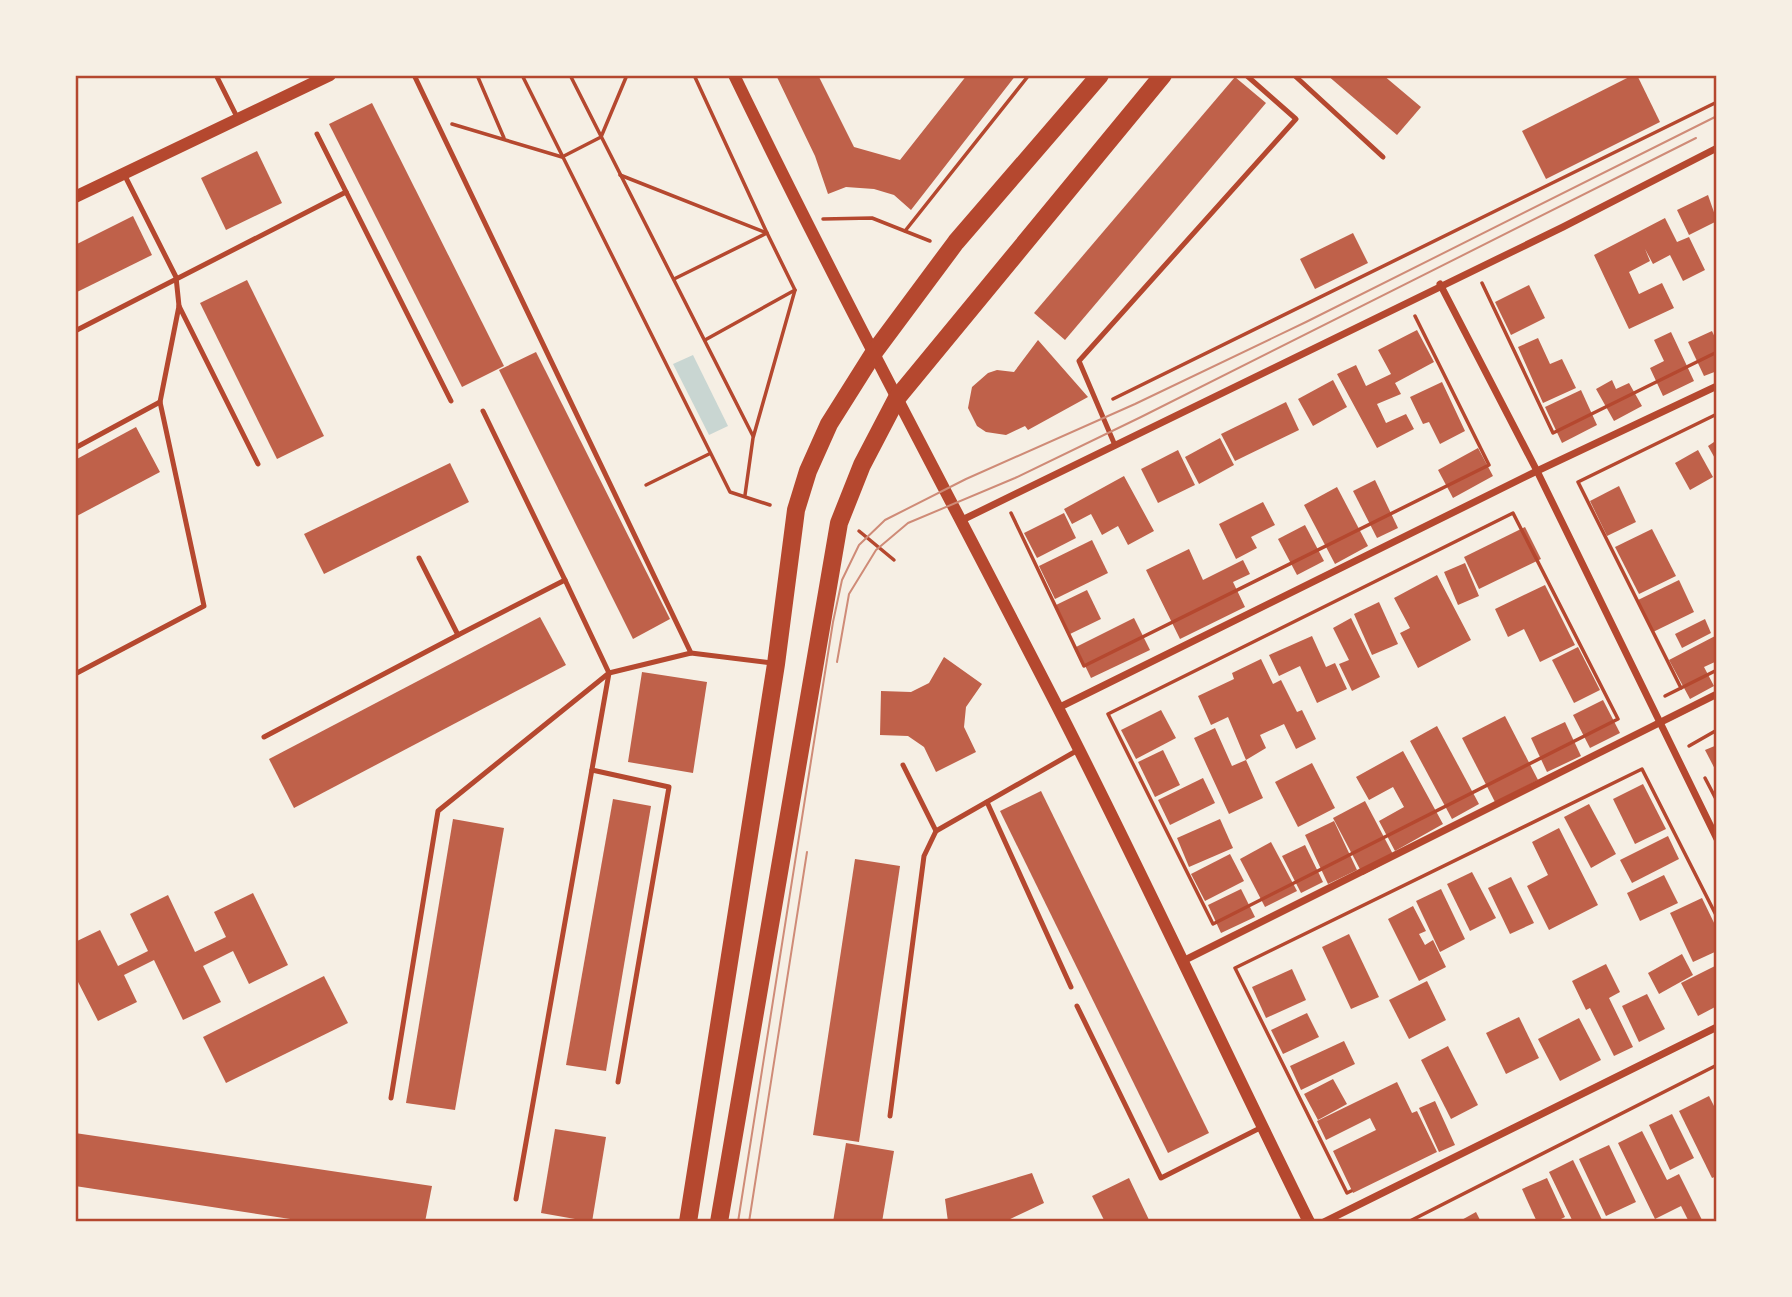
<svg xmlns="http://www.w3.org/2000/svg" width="1792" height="1297" viewBox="0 0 1792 1297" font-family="Inter,sans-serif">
<rect width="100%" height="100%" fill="#f6efe4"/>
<polygon fill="#c9d6d2" points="693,355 728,426 709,435 673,364"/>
<g fill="#bf614a">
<polygon points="776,75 818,75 854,147 900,160 967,75 1016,75 911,210 894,195 874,189 846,187 828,194 815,156"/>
<polygon points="1327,75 1383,75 1421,107 1397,135"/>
<polygon points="1633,75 1637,75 1660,122 1546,179 1522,131"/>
<polygon points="1235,77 1266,103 1065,340 1034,313"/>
<polygon points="372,103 504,366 462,387 329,124"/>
<polygon points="257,151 282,203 226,230 201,178"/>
<polygon points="1708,195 1717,221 1689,235 1677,210"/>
<polygon points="133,216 152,255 75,293 75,245"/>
<polygon points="1665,218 1677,242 1689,237 1705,270 1683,281 1670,255 1653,264 1645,249 1650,261 1629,272 1639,294 1662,283 1674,308 1629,329 1594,255"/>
<polygon points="1353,233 1368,263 1315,289 1300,259"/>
<polygon points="247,280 324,436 277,459 200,303"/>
<polygon points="1529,285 1545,318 1511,335 1495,302"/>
<polygon points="1417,330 1434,362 1395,383 1401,394 1377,404 1386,423 1406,414 1414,429 1377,448 1337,374 1356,365 1366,386 1391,374 1378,350"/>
<polygon points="1712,331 1717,342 1717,371 1704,376 1688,342"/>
<polygon points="1671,332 1694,381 1663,396 1650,368 1664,361 1654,340"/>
<polygon points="1538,338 1550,364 1562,359 1576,388 1543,403 1518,347"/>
<polygon points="1038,340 1088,397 1028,430 1025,426 1006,435 986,432 977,426 968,408 972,387 988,373 997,370 1014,372"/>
<polygon points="536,352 670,619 633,639 499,370"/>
<polygon points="1333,380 1347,407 1313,426 1298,399"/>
<polygon points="1612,380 1616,389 1629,383 1642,406 1614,421 1596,389"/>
<polygon points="1442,382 1465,431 1440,444 1429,422 1423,424 1410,397"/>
<polygon points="1581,390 1597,425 1562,443 1545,407"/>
<polygon points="1286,402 1299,430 1235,461 1221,434"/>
<polygon points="136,427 160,472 75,517 75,460"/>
<polygon points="1220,438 1234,465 1199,484 1185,457"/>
<polygon points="1717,440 1717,462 1708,446"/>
<polygon points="1478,448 1493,476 1453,498 1438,470"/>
<polygon points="1178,450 1195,485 1158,503 1141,469"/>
<polygon points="1698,450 1713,477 1690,490 1675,463"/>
<polygon points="450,463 469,502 324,574 304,534"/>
<polygon points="1124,476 1154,531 1128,545 1118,526 1102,535 1091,514 1072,524 1064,509"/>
<polygon points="1375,480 1398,528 1377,538 1353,491"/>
<polygon points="1619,486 1636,522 1607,536 1590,501"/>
<polygon points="1337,487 1368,546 1335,564 1304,505"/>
<polygon points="1263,502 1275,525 1251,537 1257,548 1236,559 1219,524"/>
<polygon points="1064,513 1076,538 1037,558 1024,533"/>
<polygon points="1305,525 1324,561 1297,575 1278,539"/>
<polygon points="1525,527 1541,559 1479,589 1464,557"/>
<polygon points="1652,529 1676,576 1639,594 1615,547"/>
<polygon points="1092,540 1108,573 1055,599 1039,566"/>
<polygon points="1189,549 1203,580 1243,560 1250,574 1233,582 1245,607 1180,639 1146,570"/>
<polygon points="1465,563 1479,596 1458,605 1444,572"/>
<polygon points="1437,575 1471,640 1418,668 1400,633 1410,628 1394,598"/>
<polygon points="1679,580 1694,612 1653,632 1638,600"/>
<polygon points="1545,585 1575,645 1540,662 1524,629 1508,637 1495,609"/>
<polygon points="1087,590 1101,619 1070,634 1056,605"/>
<polygon points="1379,602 1398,644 1372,655 1354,614"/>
<polygon points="540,617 566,665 294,808 269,759"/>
<polygon points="1134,618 1150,650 1091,678 1076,647"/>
<polygon points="1351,618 1380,677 1352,691 1339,664 1349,660 1333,628"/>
<polygon points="1705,619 1711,633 1682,648 1675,634"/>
<polygon points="1717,635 1717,661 1704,667 1714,686 1690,699 1669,660"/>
<polygon points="1312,636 1326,667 1335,663 1347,689 1317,703 1300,666 1279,676 1269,655"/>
<polygon points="1578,647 1600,690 1574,703 1552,660"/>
<polygon points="944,657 982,684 966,707 964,727 976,752 936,772 924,747 908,736 880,735 881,691 911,692 929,683"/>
<polygon points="1261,659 1273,684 1281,680 1297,712 1302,710 1316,739 1296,749 1284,724 1260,735 1266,748 1246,760 1228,717 1211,725 1198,696 1234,679 1232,673"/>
<polygon points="642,672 707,682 693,773 628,762"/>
<polygon points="1603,700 1620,733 1590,748 1573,715"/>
<polygon points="1161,710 1176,738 1136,759 1121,730"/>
<polygon points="1505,716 1538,780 1495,802 1462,738"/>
<polygon points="1565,722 1581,756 1547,772 1531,738"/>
<polygon points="1437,726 1479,804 1452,819 1410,741"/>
<polygon points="1215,728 1232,766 1246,760 1263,798 1229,814 1194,738"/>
<polygon points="1717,745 1717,773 1705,750"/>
<polygon points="1163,750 1180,785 1155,797 1138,762"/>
<polygon points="1403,751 1443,824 1395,851 1379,821 1404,807 1393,787 1369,800 1356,777"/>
<polygon points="1312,763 1335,808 1298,827 1275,782"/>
<polygon points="1203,778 1215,803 1170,825 1158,800"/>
<polygon points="1643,784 1666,829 1635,844 1613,799"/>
<polygon points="1041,791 1209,1133 1168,1153 1000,811"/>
<polygon points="613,799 651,806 606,1071 566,1065"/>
<polygon points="1365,801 1395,858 1363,875 1333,818"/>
<polygon points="1589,804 1616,854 1591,868 1564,817"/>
<polygon points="453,819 504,828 455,1110 406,1103"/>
<polygon points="1220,819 1233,848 1189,867 1177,838"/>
<polygon points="1334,821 1357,870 1328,884 1305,835"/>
<polygon points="1559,828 1598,905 1549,930 1527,886 1548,875 1532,842"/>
<polygon points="1668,836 1679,859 1632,883 1620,860"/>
<polygon points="1271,842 1297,891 1265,907 1240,859"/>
<polygon points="1305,845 1323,882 1301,893 1282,856"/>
<polygon points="1230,854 1244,881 1205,901 1191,874"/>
<polygon points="855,859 900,866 859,1142 813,1135"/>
<polygon points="1472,872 1496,918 1470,931 1447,884"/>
<polygon points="1664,875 1678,903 1640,921 1627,893"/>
<polygon points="1511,877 1534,923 1510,934 1488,888"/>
<polygon points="1241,889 1255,917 1221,933 1208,905"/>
<polygon points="1441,889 1465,939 1440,952 1416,901"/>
<polygon points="253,893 288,965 249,984 233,951 203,966 221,1002 183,1020 154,960 124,975 137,1002 98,1021 75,976 75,942 100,930 118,966 148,951 130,914 168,895 195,952 226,937 214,912"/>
<polygon points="1702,898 1717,929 1717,951 1693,962 1670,913"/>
<polygon points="1413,906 1426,931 1419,934 1425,945 1433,940 1446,967 1419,981 1388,919"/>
<polygon points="1349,934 1379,997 1351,1009 1322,947"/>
<polygon points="1682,954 1693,975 1659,994 1648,973"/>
<polygon points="1606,964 1620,992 1609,998 1633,1047 1614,1056 1590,1008 1586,1010 1572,981"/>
<polygon points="1717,965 1717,1006 1698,1016 1681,983"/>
<polygon points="1292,969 1306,1000 1266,1018 1252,987"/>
<polygon points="324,976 348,1023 226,1083 203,1037"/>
<polygon points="1427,981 1446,1020 1409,1039 1389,1000"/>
<polygon points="1647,994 1665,1029 1639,1042 1622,1006"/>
<polygon points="1307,1013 1319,1037 1283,1054 1271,1030"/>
<polygon points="1519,1017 1539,1058 1506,1074 1486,1033"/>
<polygon points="1579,1018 1601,1060 1560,1081 1538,1039"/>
<polygon points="1344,1041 1355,1064 1301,1090 1290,1066"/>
<polygon points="1448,1046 1478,1105 1451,1119 1421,1060"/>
<polygon points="1333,1079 1347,1104 1318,1120 1304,1094"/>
<polygon points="1397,1082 1412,1113 1417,1111 1437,1152 1353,1193 1333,1151 1376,1130 1370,1118 1326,1140 1317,1121"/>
<polygon points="1709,1096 1717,1112 1717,1176 1712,1178 1679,1111"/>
<polygon points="1435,1101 1455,1145 1439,1152 1419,1108"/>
<polygon points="1672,1114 1694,1158 1670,1170 1649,1125"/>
<polygon points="555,1129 606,1137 592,1222 541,1213"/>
<polygon points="1642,1131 1667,1180 1679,1174 1703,1222 1689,1222 1681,1206 1655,1219 1618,1143"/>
<polygon points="75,1133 432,1186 425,1222 310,1222 75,1186"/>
<polygon points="846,1143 894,1151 882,1222 833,1222"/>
<polygon points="1609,1145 1636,1202 1606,1216 1579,1159"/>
<polygon points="1573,1160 1603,1222 1573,1222 1549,1172"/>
<polygon points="1032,1173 1044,1203 1004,1222 948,1222 945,1199"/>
<polygon points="1129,1178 1150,1222 1105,1222 1092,1196"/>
<polygon points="1547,1178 1565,1217 1555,1222 1537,1222 1522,1189"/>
<polygon points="1476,1212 1481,1222 1458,1222"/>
</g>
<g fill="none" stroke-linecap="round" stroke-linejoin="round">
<g stroke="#b5482f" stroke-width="3.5">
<polyline points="477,75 504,138"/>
<polyline points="522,75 730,492 770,505"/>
<polyline points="570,75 753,436"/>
<polyline points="452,124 562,157 601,137 627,75"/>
<polyline points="620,175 767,233 795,290 753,438 745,495"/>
<polyline points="823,219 872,218 930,241"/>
<polyline points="905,231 1029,75"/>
<polyline points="674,279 767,233 694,75"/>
<polyline points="1482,283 1553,433 1717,352"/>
<polyline points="705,340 795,290"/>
<polyline points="1113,399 1717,102"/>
<polyline points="646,485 709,454"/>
<polyline points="1011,513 1084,666 1489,465 1415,316"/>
<polygon points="1513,513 1618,719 1213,924 1108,714"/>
<polyline points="859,531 894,560"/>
<polyline points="1681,688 1578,482 1717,414"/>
<polyline points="1665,696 1717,670"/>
<polyline points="1689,746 1717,730"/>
<polyline points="1705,778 1717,801"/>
<polyline points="1351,1191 1347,1193 1235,968 1642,769 1717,917"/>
<polyline points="1408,1222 1717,1065"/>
</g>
<g stroke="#b5482f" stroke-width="5">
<polyline points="216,75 238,119"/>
<polyline points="414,75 691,653 772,663"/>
<polyline points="1294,75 1383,157"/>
<polyline points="317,134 451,401"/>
<polyline points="179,306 258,464"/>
<polyline points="75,331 346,192"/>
<polyline points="483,411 565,580"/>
<polyline points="1114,443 1079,361 1296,119 1246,75"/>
<polyline points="75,448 160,402"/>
<polyline points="419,558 458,635 565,580 609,673 516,1199"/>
<polyline points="75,674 204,606 160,402 179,306 176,277 124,174"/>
<polyline points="264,737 458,635"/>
<polyline points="903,765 936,831"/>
<polyline points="592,770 669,787 618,1082"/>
<polyline points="987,802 1071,987"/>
<polyline points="1077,1006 1161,1178 1262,1127"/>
<polyline points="391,1098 438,811 609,673 691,653"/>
<polyline points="890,1116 924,856 936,831 1078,750"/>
</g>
<g stroke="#b5482f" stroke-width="7">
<polyline points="1440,284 1537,471 1717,839"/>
<polyline points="960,521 1563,227 1717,148"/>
<polyline points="1058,708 1537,471 1717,386"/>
<polyline points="1181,962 1717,694"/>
<polyline points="1324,1222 1717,1027"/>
</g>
<g stroke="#b5482f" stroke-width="12">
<path d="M734 75C837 288 949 496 1057 706 1144 876 1224 1050 1309 1222"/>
<polyline points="75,197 330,75"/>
</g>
<g stroke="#b5482f" stroke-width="18">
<polyline points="688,1222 776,664 796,510 808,471 829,424 875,351 956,242 1100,75"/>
<polyline points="719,1222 839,523 862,465 897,398 1163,75"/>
</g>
<g stroke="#cf8b77" stroke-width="2">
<polyline points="837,662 849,594 876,550 908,523 1015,478 1141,417 1696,138"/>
<polyline points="738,1222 833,622 842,580 859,545 885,520 966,479 1135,404 1306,322 1717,116"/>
<polyline points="749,1222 807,852"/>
</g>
</g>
<rect width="1792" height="1297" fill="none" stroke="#f6efe4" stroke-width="154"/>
<rect x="77" y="77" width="1638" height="1143" fill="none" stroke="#b5482f" stroke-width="2.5"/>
</svg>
